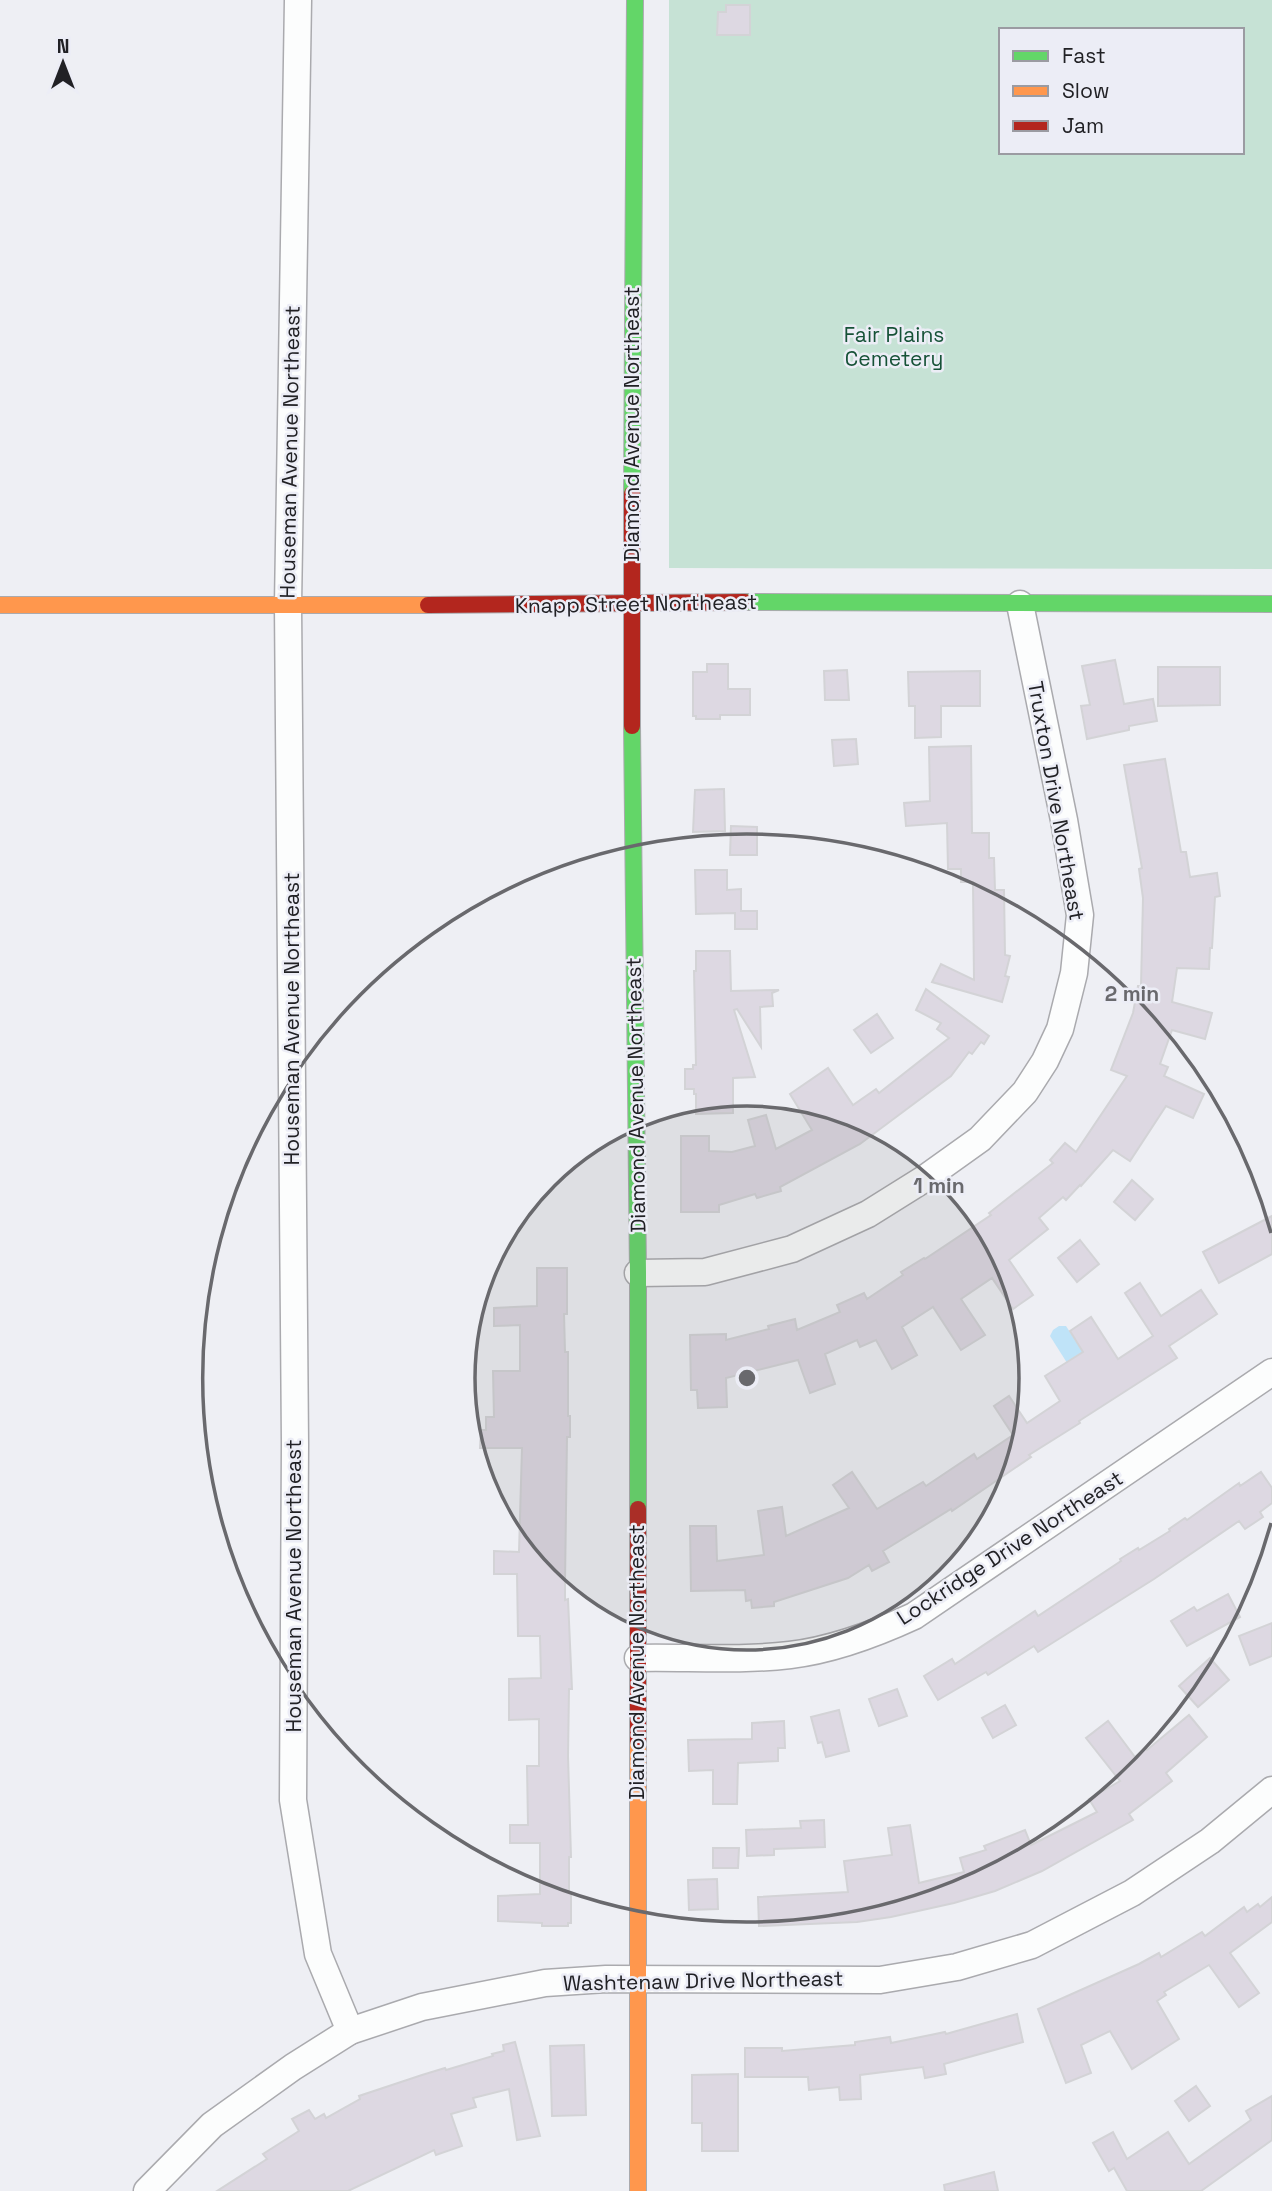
<svg xmlns="http://www.w3.org/2000/svg" width="1272" height="2191" viewBox="0 0 1272 2191" font-family="'Space Grotesk',sans-serif">
<rect width="100%" height="100%" fill="#eeeff4"/>
<path fill="#c6e2d5" fill-rule="evenodd" d="M669 0H1272V569L669 568ZM1001 30H1242V152H1001Z"/>
<polygon fill="#bfe3f8" points="1059,1326 1066,1326 1086,1357 1069,1366 1050,1336 1053,1330"/>
<g fill="#ddd8e2" stroke="#d3d3d6" stroke-width="2">
<polygon points="726,5 750,5 750,35 717,35 718,12 726,12"/>
<polygon points="1115,660 1124,704 1153,699 1157,721 1129,726 1129,730 1087,739 1081,706 1090,705 1082,666"/>
<polygon points="707,664 728,664 728,689 750,689 750,715 720,715 720,719 696,719 696,716 693,716 693,672 707,672"/>
<polygon points="1158,667 1220,667 1220,705 1158,706"/>
<polygon points="847,670 849,700 825,700 824,671"/>
<polygon points="980,671 980,706 941,706 941,737 915,738 915,706 909,706 908,672"/>
<polygon points="856,739 858,764 834,766 832,740"/>
<polygon points="971,746 972,833 989,833 989,858 994,858 995,890 1004,890 1005,955 1010,956 1005,976 1009,977 1002,1002 932,982 941,964 974,980 973,882 961,882 961,869 948,869 947,823 906,826 904,803 930,801 929,747"/>
<polygon points="1165,759 1181,852 1186,852 1190,877 1217,873 1220,896 1215,897 1212,948 1210,948 1209,969 1177,968 1172,1002 1212,1013 1205,1039 1172,1030 1160,1064 1168,1067 1164,1076 1204,1094 1193,1118 1166,1106 1130,1161 1113,1150 1081,1186 1080,1185 1066,1200 1063,1197 1039,1218 1048,1229 1009,1260 1033,1295 1013,1309 992,1278 961,1299 985,1335 961,1350 933,1307 902,1327 917,1355 892,1369 876,1340 860,1347 857,1340 825,1354 835,1384 810,1393 798,1360 726,1378 727,1407 698,1408 697,1390 691,1390 690,1335 726,1334 726,1340 769,1329 768,1326 795,1319 797,1330 840,1312 837,1305 864,1293 867,1299 903,1275 901,1272 924,1258 925,1259 991,1215 989,1213 1053,1163 1050,1160 1065,1143 1076,1152 1127,1076 1111,1070 1133,1013 1138,986 1141,986 1143,898 1139,869 1142,868 1124,765"/>
<polygon points="724,789 725,831 693,832 695,790"/>
<polygon points="731,826 757,827 757,855 730,855"/>
<polygon points="695,870 727,870 727,890 741,889 741,911 757,911 757,929 735,929 735,913 696,914"/>
<polygon points="696,951 730,951 731,991 779,990 772,993 773,1006 760,1007 761,1047 737,1009 734,1010 755,1077 733,1078 733,1113 696,1114 696,1094 694,1094 694,1089 685,1089 685,1069 693,1069 693,1065 696,1065 694,971 696,971"/>
<polygon points="926,989 989,1036 984,1044 981,1042 972,1054 969,1052 951,1076 860,1144 780,1187 781,1191 757,1198 755,1194 719,1205 719,1212 681,1212 681,1136 709,1136 709,1151 732,1152 755,1146 748,1120 766,1115 776,1149 812,1130 790,1094 828,1068 853,1105 876,1089 879,1093 949,1038 937,1029 941,1023 916,1010"/>
<polygon points="877,1014 893,1038 871,1053 854,1030"/>
<polygon points="1132,1180 1153,1199 1135,1220 1114,1202"/>
<polygon points="1272,1216 1272,1254 1219,1283 1203,1252"/>
<polygon points="1080,1240 1099,1264 1077,1282 1058,1258"/>
<polygon points="537,1268 567,1268 567,1314 564,1314 565,1352 568,1352 568,1416 570,1416 570,1437 567,1437 565,1582 565,1600 568,1599 572,1689 569,1689 568,1756 571,1857 569,1857 569,1893 571,1893 571,1923 568,1923 568,1926 542,1926 542,1923 498,1921 498,1896 540,1894 540,1843 510,1843 510,1825 528,1825 527,1766 539,1766 539,1719 509,1720 509,1679 541,1678 540,1636 518,1636 517,1574 494,1574 494,1551 519,1552 522,1448 480,1448 481,1430 486,1430 486,1417 494,1417 493,1371 520,1371 520,1325 494,1326 494,1308 537,1306"/>
<polygon points="1140,1283 1161,1316 1201,1290 1217,1314 1169,1346 1177,1358 1079,1421 1080,1423 1029,1455 1031,1457 952,1511 951,1509 883,1551 889,1562 872,1571 869,1565 848,1578 774,1602 774,1606 752,1608 751,1600 746,1601 745,1590 691,1591 690,1526 716,1526 717,1561 764,1555 758,1511 782,1507 786,1536 849,1508 833,1485 852,1472 877,1509 923,1482 926,1486 974,1454 977,1459 1013,1435 994,1406 1009,1396 1027,1423 1060,1401 1045,1376 1083,1352 1070,1331 1091,1317 1118,1359 1153,1336 1125,1293"/>
<polygon points="1261,1472 1272,1488 1272,1503 1260,1512 1263,1517 1245,1529 1239,1521 1154,1579 1038,1652 1034,1646 988,1675 986,1672 938,1700 924,1676 952,1659 955,1664 1035,1611 1038,1616 1121,1561 1120,1559 1138,1548 1139,1550 1170,1531 1169,1529 1185,1518 1187,1520 1239,1483 1240,1486"/>
<polygon points="1228,1594 1240,1617 1187,1646 1171,1621 1194,1607 1197,1611"/>
<polygon points="1272,1623 1272,1656 1250,1665 1239,1636"/>
<polygon points="1210,1658 1229,1680 1198,1707 1179,1686"/>
<polygon points="897,1689 907,1716 879,1726 869,1699"/>
<polygon points="1005,1705 1016,1725 993,1738 982,1718"/>
<polygon points="839,1710 849,1751 826,1757 822,1742 818,1743 811,1717"/>
<polygon points="1189,1715 1207,1737 1166,1773 1172,1781 1129,1814 1133,1820 1042,1871 995,1891 954,1903 891,1917 857,1922 759,1926 758,1897 848,1892 844,1861 892,1855 888,1828 910,1825 919,1883 964,1872 960,1858 986,1850 984,1846 1025,1830 1031,1845 1097,1812 1089,1799 1120,1781 1086,1738 1108,1721 1135,1757 1146,1748 1147,1750"/>
<polygon points="784,1721 785,1748 778,1748 778,1761 738,1763 737,1804 713,1804 713,1770 689,1771 688,1740 752,1739 752,1723"/>
<polygon points="824,1820 825,1847 774,1849 774,1855 747,1856 746,1830 801,1828 800,1821"/>
<polygon points="713,1848 739,1848 738,1868 713,1868"/>
<polygon points="717,1879 718,1909 689,1910 688,1880"/>
<polygon points="1272,1897 1272,1922 1230,1953 1259,1993 1239,2007 1209,1965 1164,1992 1166,1995 1157,2001 1179,2039 1132,2069 1110,2031 1081,2045 1091,2073 1066,2083 1038,2009 1139,1964 1159,1953 1161,1957 1202,1932 1205,1936 1244,1907 1247,1912 1258,1904 1260,1907"/>
<polygon points="1017,2014 1023,2042 944,2064 946,2074 925,2078 923,2067 860,2075 861,2099 840,2100 839,2087 809,2090 808,2077 745,2077 745,2048 782,2048 782,2051 855,2045 855,2042 890,2037 891,2043 945,2032 946,2034"/>
<polygon points="515,2042 540,2136 517,2140 509,2089 473,2098 476,2107 451,2114 462,2146 436,2155 434,2150 348,2191 217,2191 267,2159 263,2154 299,2131 292,2119 309,2110 315,2119 324,2114 326,2118 360,2099 359,2096 422,2075 445,2068 446,2070 493,2056 492,2054 504,2051 503,2045"/>
<polygon points="584,2045 586,2115 552,2116 550,2046"/>
<polygon points="738,2074 738,2151 702,2151 702,2123 692,2123 692,2075"/>
<polygon points="1196,2086 1210,2106 1189,2121 1175,2101"/>
<polygon points="1272,2096 1272,2140 1201,2191 1127,2191 1114,2168 1109,2171 1093,2143 1113,2132 1127,2159 1168,2132 1189,2164 1251,2120 1246,2111"/>
<polygon points="994,2172 998,2191 945,2191 944,2185"/>
</g>
<g fill="none" stroke-linecap="round" stroke-linejoin="round">
<g stroke="#aaaaae" stroke-width="29">
<g id="street">
<polyline points="298,0 288,605 295,1444 293,1800 318,1954 350,2031"/>
<polyline points="638,1273 705,1272 792,1249 868,1214 924,1179 980,1139 1025,1092 1045,1061 1060,1029 1074,973 1080,915 1064,820 1020,604"/>
<path d="M638 1658C688 1657 740 1661 790 1655 833 1650 875 1634 914 1616L1272 1372"/>
<polyline points="147,2191 212,2125 293,2067 350,2031 422,2007 545,1983 606,1979 880,1980 957,1967 1032,1945 1132,1893 1210,1841 1272,1790"/>
</g>
</g>
<g stroke="#aaaaae" stroke-width="18">
<g id="fast">
<polyline points="632,494 635,0"/>
<polyline points="745,602 1272,604"/>
<polyline points="632,726 638,1273 638,1509"/>
</g>
</g>
<g stroke="#aaaaae" stroke-width="18">
<g id="slow">
<polyline points="0,605 428,605"/>
<polyline points="638,1741 638,2191"/>
</g>
</g>
<g stroke="#aaaaae" stroke-width="18">
<g id="jam">
<polyline points="632,494 632,726"/>
<polyline points="428,605 745,602"/>
<polyline points="638,1509 638,1741"/>
</g>
</g>
<use href="#street" stroke="#fcfdfd" stroke-width="26"/>
<use href="#fast" stroke="#63d668" stroke-width="16"/>
<use href="#slow" stroke="#ff974d" stroke-width="16"/>
<use href="#jam" stroke="#b3261e" stroke-width="16"/>
</g>
<circle cx="747" cy="1378" r="272" fill="#69696d" fill-opacity=".12"/>
<g fill="none" stroke="#69696d" stroke-width="3.5">
<circle cx="747" cy="1378" r="272"/>
<path d="M1271 1523A544 544 0 1 1 1271 1233"/>
</g>
<g text-anchor="middle" stroke-width="5" stroke-linejoin="round" paint-order="stroke">
<g font-size="21" fill="#165237" stroke="#ecedf6">
<text x="894" y="342">Fair Plains<tspan x="894" dy="24">Cemetery</tspan></text>
</g>
<g font-size="21" fill="#212125" stroke="#ecedf6">
<text transform="translate(632 424) rotate(-90)" y="7">Diamond Avenue Northeast</text>
<text transform="translate(290 452) rotate(-89)" y="7">Houseman Avenue Northeast</text>
<text transform="translate(636 604) rotate(-1)" y="7">Knapp Street Northeast</text>
<text transform="translate(1056 801) rotate(80)" y="7">Truxton Drive Northeast</text>
<text transform="translate(292 1019) rotate(-90)" y="7">Houseman Avenue Northeast</text>
<text transform="translate(636 1095) rotate(-91)" y="7">Diamond Avenue Northeast</text>
<text transform="translate(1010 1548) rotate(-33)" y="7">Lockridge Drive Northeast</text>
<text transform="translate(294 1586) rotate(-90)" y="7">Houseman Avenue Northeast</text>
<text transform="translate(637 1662) rotate(-90)" y="7">Diamond Avenue Northeast</text>
<text transform="translate(703 1981) rotate(-1)" y="7">Washtenaw Drive Northeast</text>
</g>
</g>
<circle cx="747" cy="1378" r="10" fill="#69696d" stroke="#ecedf6" stroke-width="3.5"/>
<g font-size="21" text-anchor="middle" font-weight="bold" fill="#69696d" stroke="#ecedf6" stroke-width="5" stroke-linejoin="round" paint-order="stroke">
<text x="1132" y="1001">2 min</text>
<text x="939" y="1193">1 min</text>
</g>
<rect x="999" y="28" width="245" height="126" fill="#ecedf6" stroke="#9b9ba2" stroke-width="2"/>
<rect x="1013" y="51" width="35" height="10" fill="#63d668" stroke="#9b9ba2" stroke-width="2"/>
<text x="1062" y="63" font-size="21" fill="#212125">Fast</text>
<rect x="1013" y="86" width="35" height="10" fill="#ff974d" stroke="#9b9ba2" stroke-width="2"/>
<text x="1062" y="98" font-size="21" fill="#212125">Slow</text>
<rect x="1013" y="121" width="35" height="10" fill="#b3261e" stroke="#9b9ba2" stroke-width="2"/>
<text x="1062" y="133" font-size="21" fill="#212125">Jam</text>
<g transform="translate(63 63)" stroke="#ecedf6" stroke-width="5" paint-order="stroke">
<path d="M0-5L12 26L0 18L-12 26Z" fill="#212125"/>
<text y="-10" font-size="19" font-weight="bold" text-anchor="middle" fill="#212125">N</text>
</g>
</svg>
